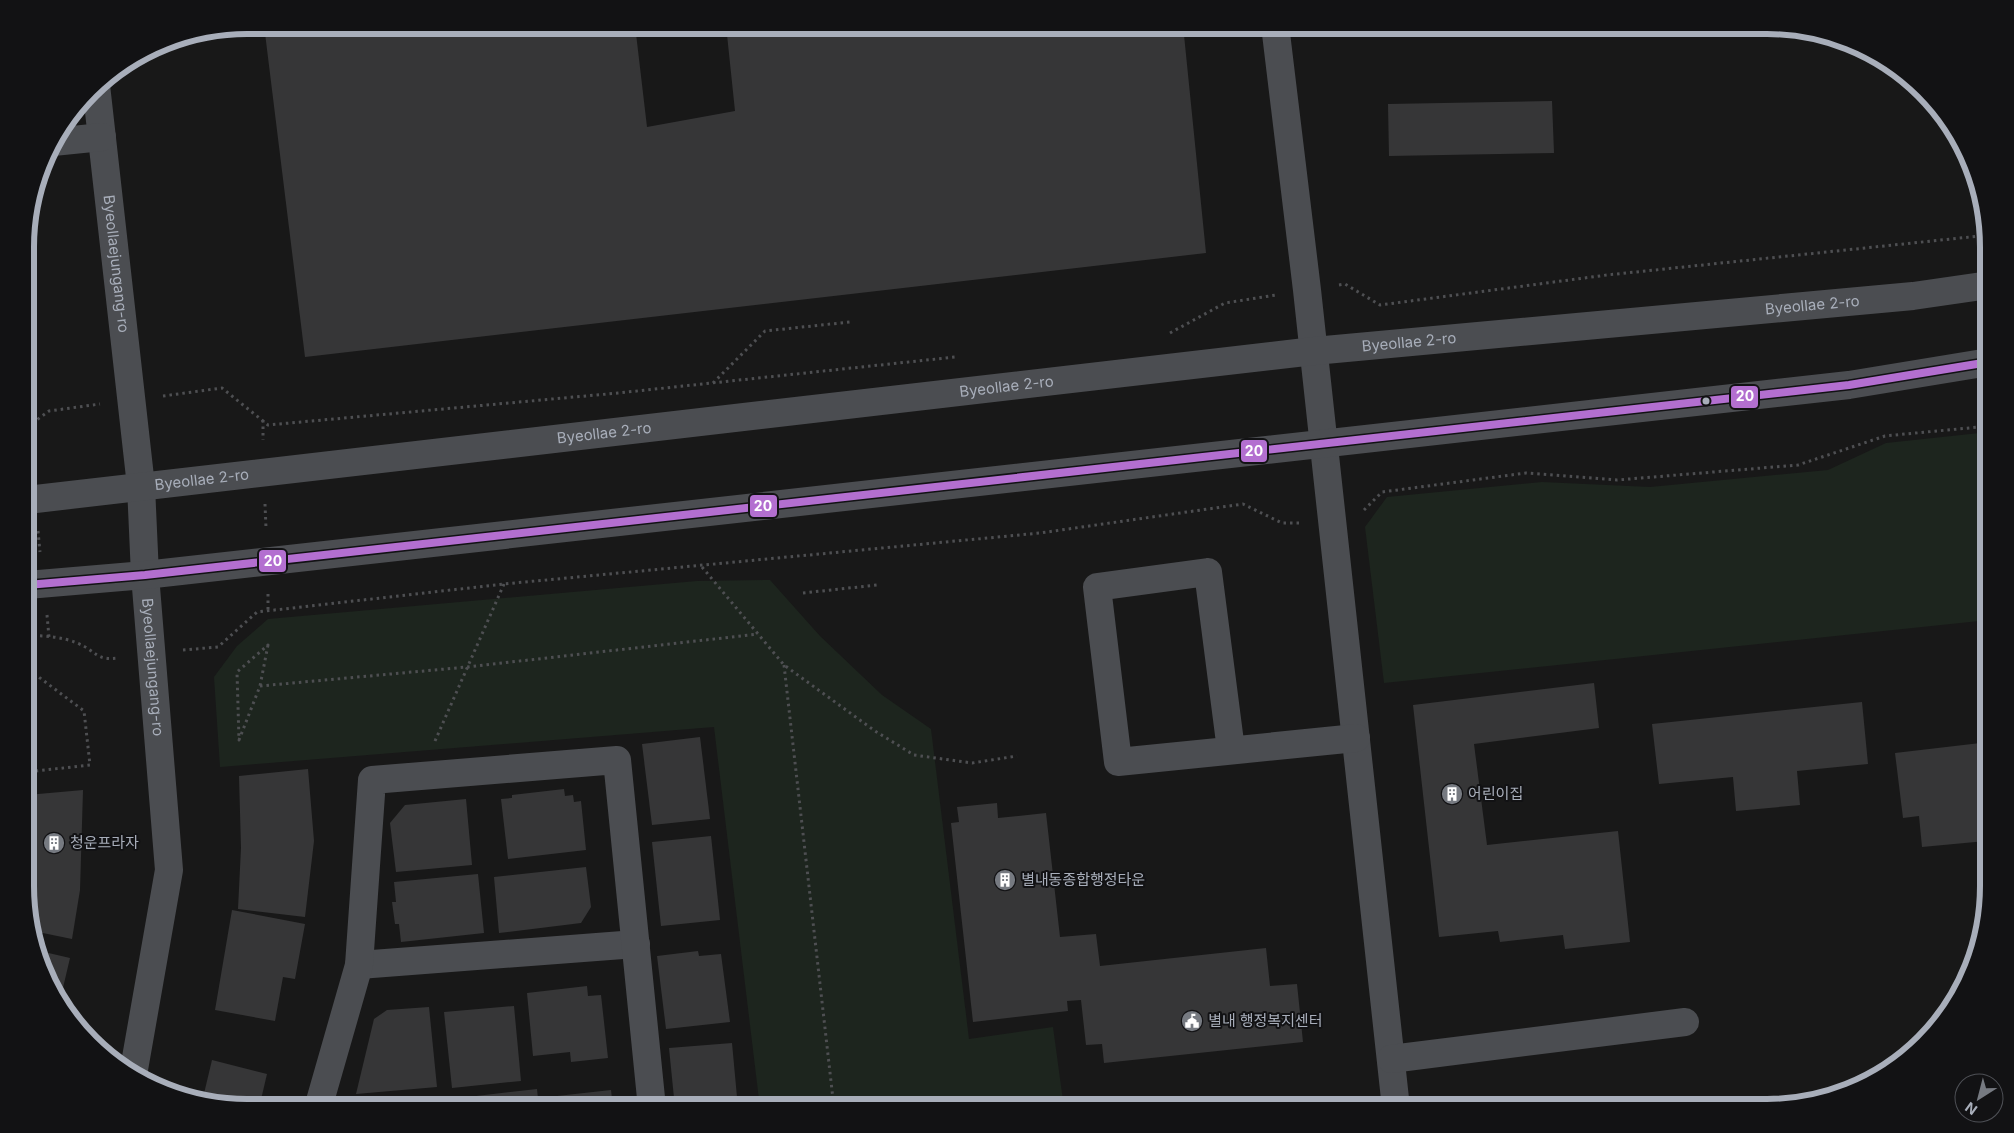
<svg xmlns="http://www.w3.org/2000/svg" width="2014" height="1133" viewBox="0 0 2014 1133" font-family="Inter,'Noto Sans KR',sans-serif">
<rect width="100%" height="100%" fill="#181818"/>
<g fill="#1d251e">
<polygon points="1989,432 1989,620 1384,683 1365,527 1387,497 1542,482 1650,487 1828,470 1886,443"/>
<polygon points="770,580 820,636 882,695 931,729 969,1039 1053,1027 1064,1108 760,1108 714,727 220,767 214,677 237,646 268,619 697,581"/>
</g>
<g fill="#363637">
<polygon points="264,25 635,25 647,127 735,111 726,25 1183,25 1206,253 305,357"/>
<polygon points="1552,101 1554,153 1389,156 1388,104"/>
<polygon points="1594,683 1599,728 1474,744 1487,845 1618,831 1630,942 1565,949 1563,935 1500,942 1498,931 1439,937 1413,705"/>
<polygon points="1862,702 1868,764 1797,771 1800,805 1736,811 1733,777 1659,784 1652,724"/>
<polygon points="700,737 710,819 652,825 642,744"/>
<polygon points="1989,742 1989,854 1986,841 1922,847 1919,816 1903,818 1895,753"/>
<polygon points="308,769 314,841 305,917 238,909 241,848 239,776"/>
<polygon points="564,789 565,796 573,795 574,802 581,801 586,850 508,859 501,799 512,798 512,795"/>
<polygon points="83,790 80,890 72,939 33,931 27,915 27,795"/>
<polygon points="466,799 472,865 396,872 390,823 405,805"/>
<polygon points="997,803 998,818 1046,813 1060,937 1096,934 1100,966 1266,948 1270,986 1297,984 1303,1042 1104,1063 1102,1044 1086,1045 1081,1000 1067,1001 1068,1011 973,1022 951,823 959,822 957,807"/>
<polygon points="711,836 720,920 661,926 652,842"/>
<polygon points="586,867 591,907 581,923 499,933 494,877"/>
<polygon points="478,874 484,933 401,942 399,924 395,924 392,902 396,902 394,882"/>
<polygon points="232,910 305,924 295,979 283,977 275,1021 215,1010"/>
<polygon points="40,951 70,958 62,992 64,992 61,1006"/>
<polygon points="698,951 699,956 721,954 730,1022 666,1029 657,956"/>
<polygon points="587,986 588,996 601,995 608,1058 571,1062 570,1052 533,1056 527,993"/>
<polygon points="514,1006 521,1081 452,1088 444,1012"/>
<polygon points="429,1007 437,1087 356,1094 374,1019 387,1010"/>
<polygon points="732,1043 738,1108 675,1108 669,1048"/>
<polygon points="212,1060 267,1074 259,1108 202,1102"/>
<polygon points="537,1089 539,1108 478,1108 476,1096"/>
<polygon points="611,1090 613,1108 549,1108 548,1097"/>
<polygon points="1291,1098 1292,1108 1214,1108 1214,1106"/>
<polygon points="461,1100 462,1108 405,1108 405,1106"/>
</g>
<g fill="none" stroke-linecap="round" stroke-linejoin="round">
<g stroke="#4e4f52" stroke-width="3" stroke-dasharray="2.5 4" stroke-linecap="butt">
<polyline points="1339,285 1345,284 1380,305 1607,275 1989,235"/>
<polyline points="1170,333 1225,303 1276,295"/>
<polyline points="713,383 765,331 850,322"/>
<polyline points="163,396 222,388 268,425 618,393 955,357"/>
<polyline points="263,420 263,440"/>
<polyline points="27,427 49,411 100,404"/>
<polyline points="27,427 31,467"/>
<polyline points="265,504 266,528"/>
<polyline points="1364,510 1382,492 1526,473 1617,480 1798,465 1885,436 1989,426"/>
<polyline points="38,531 40,552"/>
<polyline points="702,567 784,665 875,731 914,755 972,763 1017,756"/>
<polyline points="803,593 877,585"/>
<polyline points="268,594 268,611"/>
<polyline points="47,615 49,637"/>
<path d="M27 636C42 635 63 637 77 643 97 651 95 661 119 658"/>
<polygon points="268,645 260,686 239,740 237,672"/>
<polyline points="183,650 218,647 257,612 504,584 1040,533 1243,504 1282,523 1300,523"/>
<polyline points="784,665 834,1108"/>
<polyline points="27,676 36,675 84,711 90,765 27,772"/>
<polyline points="260,686 467,667 758,634"/>
<polyline points="435,741 504,584"/>
</g>
<g stroke="#4b4d51" stroke-width="28">
<polyline points="1275,25 1307,290 1396,1108"/>
<path id="s1" d="M96 85 141 486 145 575 169 870 133 1075"/>
<polyline points="53,142 102,137"/>
<path id="s2" d="M27 500 1314 351 1913 296 1989 285"/>
<polyline points="27,585 145,575 1849,385 1989,362"/>
<polyline points="1231,750 1208,572 1097,587 1118,762 1356,738"/>
<polyline points="359,965 636,944"/>
<polyline points="1391,1059 1685,1022"/>
<polyline points="318,1108 359,965 372,780 617,760 652,1108"/>
</g>
<g stroke="#121214" stroke-width="11">
<polyline id="bus-1" points="27,585 145,575 1849,385 1989,362"/>
</g>
<use href="#bus-1" stroke="#b36fd0" stroke-width="8"/>
</g>
<defs>
<g id="building-disc" transform="scale(1.125)"><circle r="9.5" fill="#767a81" stroke="#121214"/><path d="M-4-6H4V6H1V3H-1V6H-4ZM-2.5-4.3h1.7v1.8h-1.7ZM.8-4.3h1.7v1.8H.8ZM-2.5-1h1.7V.8h-1.7ZM.8-1h1.7V.8H.8Z" fill="#fff"/></g>
<g id="civic-disc" transform="scale(1.125)"><circle r="9.5" fill="#767a81" stroke="#121214"/><path d="M-.6-6.5H3V-4.5H.6V-3L4-1V1h2V6H-6V1h2V-1L-.6-3ZM-1.2 2.5V6h2.4V2.5Z" fill="#fff"/></g>
</defs>
<g fill-rule="evenodd">
<use href="#building-disc" x="1452" y="794"/>
<use href="#building-disc" x="54" y="843"/>
<use href="#building-disc" x="1005" y="880"/>
<use href="#civic-disc" x="1192" y="1021"/>
</g>
<circle fill="#a8aeba" stroke="#121214" stroke-width="2" cx="1706" cy="401" r="4.5"/>
<g text-anchor="middle" stroke-width="4" stroke-linejoin="round" paint-order="stroke">
<g font-size="15" fill="#a8aeba" stroke="#121214">
<text dy="5" stroke="none"><textPath href="#s1" startOffset="180">Byeollaejungang-ro</textPath></text>
<text dy="5" stroke="none"><textPath href="#s2" startOffset="1796">Byeollae 2-ro</textPath></text>
<text dy="5" stroke="none"><textPath href="#s2" startOffset="1391">Byeollae 2-ro</textPath></text>
<text dy="5" stroke="none"><textPath href="#s2" startOffset="986">Byeollae 2-ro</textPath></text>
<text dy="5" stroke="none"><textPath href="#s2" startOffset="581">Byeollae 2-ro</textPath></text>
<text dy="5" stroke="none"><textPath href="#s2" startOffset="176">Byeollae 2-ro</textPath></text>
<text dy="5" stroke="none"><textPath href="#s1" startOffset="585">Byeollaejungang-ro</textPath></text>
</g>
<g font-size="15" fill="#a8aeba" stroke="#121214" text-anchor="start">
<text x="1468" y="799">어린이집</text>
<text x="70" y="848">청운프라자</text>
<text x="1021" y="885">별내동종합행정타운</text>
<text x="1208" y="1026">별내 행정복지센터</text>
</g>
</g>
<path d="M0 0H2014V1133H0ZM247 34H1767A213 213 0 0 1 1980 247V886A213 213 0 0 1 1767 1099H247A213 213 0 0 1 34 886V247A213 213 0 0 1 247 34Z" fill="#121214" fill-rule="evenodd"/>
<path fill="none" stroke="#a8aeba" stroke-width="6" d="M247 34H1767A213 213 0 0 1 1980 247V886A213 213 0 0 1 1767 1099H247A213 213 0 0 1 34 886V247A213 213 0 0 1 247 34Z"/>
<g stroke="#121214" stroke-width="2">
<rect x="1730" y="385" width="29" height="24" rx="5" fill="#b36fd0"/>
<rect x="1240" y="439" width="28" height="24" rx="5" fill="#b36fd0"/>
<rect x="749" y="494" width="29" height="24" rx="5" fill="#b36fd0"/>
<rect x="258" y="549" width="29" height="24" rx="5" fill="#b36fd0"/>
</g>
<g font-size="14" text-anchor="middle" font-weight="bold" fill="#fff">
<text x="1745" y="401">20</text>
<text x="1254" y="456">20</text>
<text x="763" y="511">20</text>
<text x="273" y="566">20</text>
</g>
<g transform="translate(1979 1098) rotate(216)"><circle r="24" fill="#121214" stroke="#4e5056"/>
<path d="M0-4L9 19L0 12L-9 19Z" fill="#767a81"/>
<text y="-8" font-size="14" font-weight="bold" text-anchor="middle" fill="#a8aeba">N</text>
</g>
</svg>
